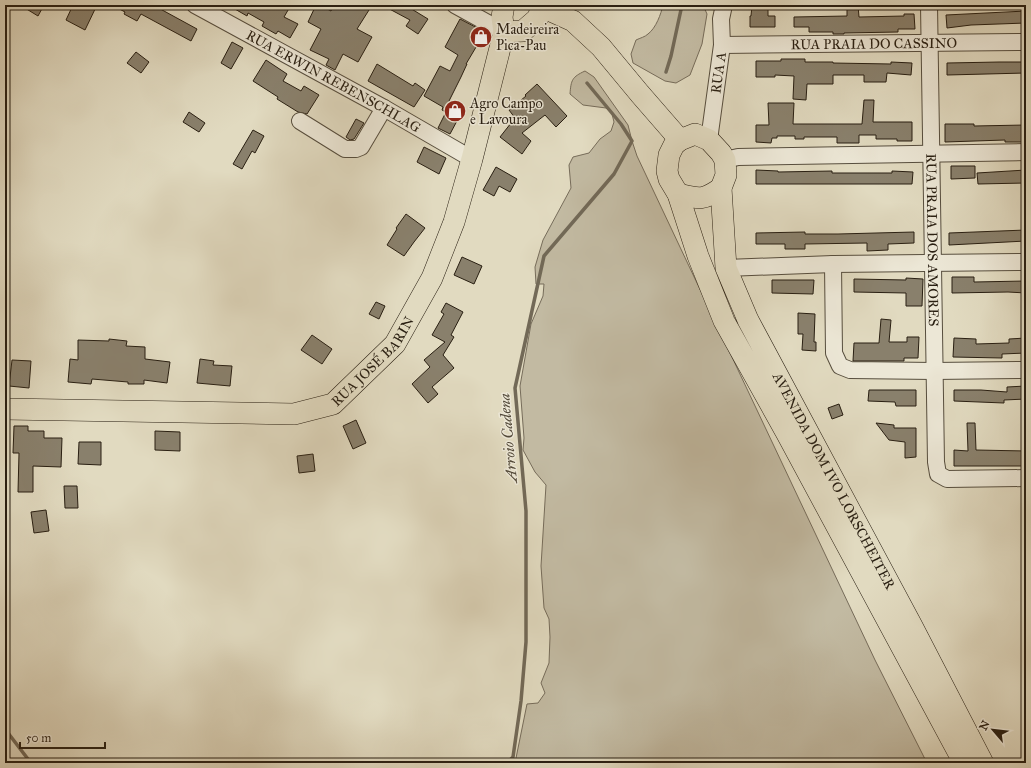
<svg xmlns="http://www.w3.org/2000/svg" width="1031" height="768" viewBox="0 0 1031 768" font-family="'IM FELL Great Primer',serif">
<rect width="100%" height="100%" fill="#e1dac0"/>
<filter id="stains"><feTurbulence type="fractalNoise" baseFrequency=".005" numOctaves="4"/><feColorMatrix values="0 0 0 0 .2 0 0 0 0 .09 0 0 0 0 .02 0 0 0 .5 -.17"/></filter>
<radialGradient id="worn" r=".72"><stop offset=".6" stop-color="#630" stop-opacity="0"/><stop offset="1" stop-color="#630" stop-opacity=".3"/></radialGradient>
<g fill="#c2baa2" stroke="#766c5a">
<path d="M663 5H703L707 14 702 44 690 75 676 83 665 81 633 63 631 54 636 40C640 38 645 37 648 34 656 28 661 14 663 5Z"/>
<path d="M585 71 594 77 628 125 632 141 637 156 875 660 927 763H515L527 704 538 703 545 693 541 683 549 663 550 637 549 619 544 608 541 566 546 485 535 472 523 450 524 438 520 386 531 324 543 296 544 284H536L535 267 543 240 571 188 569 165 573 157 589 153 600 139 611 131 614 122 612 114 606 108 583 105 570 94C571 80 572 77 585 71Z"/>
</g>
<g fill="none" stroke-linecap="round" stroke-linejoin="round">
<g stroke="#726957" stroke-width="3.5">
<polyline points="666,72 671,56 682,5"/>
<polyline points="5,729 31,763"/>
<polyline points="507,763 513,757 521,701 526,642 526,511 515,388 544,256 614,174 632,141 621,124 587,83"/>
</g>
</g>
<g fill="#89806c" stroke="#291f12">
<polygon points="20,5 44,5 38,16"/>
<polygon points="73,5 97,5 85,30 66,20"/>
<polygon points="112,5 153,5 197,29 191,41 141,14 137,21 124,14 125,12"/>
<polygon points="228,5 291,5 284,17 298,24 290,38 278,31 276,34 262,26 264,22 248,13 247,16"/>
<polygon points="316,5 320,5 331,11 334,5 361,5 369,10 357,29 372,37 358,62 343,54 335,70 326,65 329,59 310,50 321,29 308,22"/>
<polygon points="382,5 405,5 428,19 418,34 406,26 410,20"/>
<polygon points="752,5 768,5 768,16 775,16 775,27 750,27 750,16 751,16"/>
<polygon points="847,5 858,5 859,17 904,16 904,14 914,14 915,29 898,29 898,32 844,33 844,34 833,34 833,32 809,32 809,27 794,27 794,17 847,16"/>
<polygon points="1026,11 1026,23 971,25 947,28 946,15"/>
<polygon points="460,19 485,32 466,64 467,64 461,77 449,101 460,107 454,118 458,119 450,134 438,128 446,112 442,110 443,107 424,96 440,66 450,71 458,55 445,47"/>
<polygon points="232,42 243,48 231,69 221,63"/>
<polygon points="136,52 149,62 141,73 127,63"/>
<polygon points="781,59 805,59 805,62 833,62 833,63 891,64 891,62 912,63 911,75 887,73 886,82 864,82 864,75 833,75 833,84 807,84 806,100 793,99 794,76 775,75 775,77 756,77 756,61 781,61"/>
<polygon points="266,60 287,74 283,81 301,91 304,86 319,95 307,114 298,112 277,99 278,97 253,81"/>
<polygon points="999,62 1026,62 1026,73 947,75 947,63"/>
<polygon points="377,64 413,86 415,83 425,90 414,107 368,81"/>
<polygon points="537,84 567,116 556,127 545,115 522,133 531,141 522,154 500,137 515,118 509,110 526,96 525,95"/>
<polygon points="864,100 874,100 873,122 912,122 912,141 897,141 897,139 876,139 876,135 859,135 859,143 837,143 837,137 804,137 804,139 795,139 795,136 777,136 777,138 772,138 771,143 756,142 756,125 769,125 768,103 794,103 793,124 862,124"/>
<polygon points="189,112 205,123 199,132 183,122"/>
<polygon points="356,119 364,123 354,139 350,140 346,137"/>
<polygon points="945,124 974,124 974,126 1026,125 1026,142 1005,142 1005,140 945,142"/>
<polygon points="253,130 264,136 255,153 252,151 242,169 233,164"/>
<polygon points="424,147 446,158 439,174 417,162"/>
<polygon points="951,166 975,166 975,178 951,179"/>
<polygon points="496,167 517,179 510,192 499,186 494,196 483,190"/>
<polygon points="756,170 778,171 778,172 832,171 832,173 892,173 892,171 913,172 912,184 756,184"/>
<polygon points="1026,170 1026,183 978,184 977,173"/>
<polygon points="406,214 425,228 414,242 404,256 387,245 397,229 396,228"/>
<polygon points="1026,230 1026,241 949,245 949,233"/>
<polygon points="805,232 805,234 838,234 914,232 914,243 888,244 888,250 867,251 867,243 805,244 805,249 785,249 785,244 756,244 756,233"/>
<polygon points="462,257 482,266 474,284 454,275"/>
<polygon points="952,277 974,277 974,282 1026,281 1026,293 1008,292 952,293"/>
<polygon points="906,278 923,279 922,306 906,306 906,293 854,292 854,279 906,280"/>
<polygon points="772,280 814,280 813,294 772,293"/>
<polygon points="376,302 385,306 379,319 369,314"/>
<polygon points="446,303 463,312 451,335 454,337 443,355 454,368 432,387 438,394 428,403 412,384 430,367 424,360 445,342 432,335 444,314 441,312"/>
<polygon points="798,313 815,314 814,342 816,342 816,351 802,350 803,334 798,334"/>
<polygon points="881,319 891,320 889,342 907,342 907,337 919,337 918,358 904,358 904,361 853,361 854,343 879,343"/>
<polygon points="312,335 332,349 322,364 301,350"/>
<polygon points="954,338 976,339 976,344 1009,343 1009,339 1026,338 1026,353 1002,354 1002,358 953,357"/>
<polygon points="109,339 127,341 126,346 145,347 145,359 170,362 167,383 144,380 144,384 128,384 128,382 92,379 91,384 68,382 70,359 78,360 78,340 109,341"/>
<polygon points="200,359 214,361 213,365 232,366 230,386 197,383"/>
<polygon points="12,360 31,361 29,388 9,386"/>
<polygon points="1026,386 1026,399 1004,400 1004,403 954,401 954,390 981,390 1007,392 1007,387"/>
<polygon points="869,390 916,390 916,406 896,406 895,402 868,401"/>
<polygon points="839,404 843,415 832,419 828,408"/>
<polygon points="356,420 366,443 353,449 343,426"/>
<polygon points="876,423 894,425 894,428 916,428 916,457 905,458 905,442 889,440"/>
<polygon points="967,423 975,423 976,450 1026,451 1026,466 954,466 954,450 968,451"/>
<polygon points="14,426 28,426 28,431 44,431 44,438 62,438 61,467 33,466 33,492 18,492 19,453 13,453"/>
<polygon points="155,431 180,432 180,451 155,450"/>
<polygon points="79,442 101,442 101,465 78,464"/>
<polygon points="313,454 315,471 299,473 297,456"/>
<polygon points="64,486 77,486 78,508 65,508"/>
<polygon points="46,510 49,531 34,533 31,512"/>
</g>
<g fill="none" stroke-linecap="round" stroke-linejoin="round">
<g stroke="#574e3e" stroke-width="18">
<g id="minor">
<path id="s1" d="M195 5 384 108 472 159"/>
<polyline points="455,5 504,32"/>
<path id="s2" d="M929 5 936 462 938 474 947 479 1026 478"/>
<path id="s3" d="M722 45 1026 42"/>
<polyline points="300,121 345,149 356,149 361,147 384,108"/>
<path id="s4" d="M709 140 722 45 721 19 724 5"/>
<polyline points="725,160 738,157 1026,152"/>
<polyline points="833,264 834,353 840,366 850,370 934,371 1026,370"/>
<polyline points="726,268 833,264 1026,262"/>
</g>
</g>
<g stroke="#291f12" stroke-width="22">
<g id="major">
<polyline points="542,7 573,21 601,47 640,94 680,140"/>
<polyline points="504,32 523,31 538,18 542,5"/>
<path d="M678 194C699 199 703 201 721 188"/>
<path id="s5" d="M5 409 294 414 333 404 395 344 432 278 454 222 472 159 504 32 502 17 504 5"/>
<path id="s6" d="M964 763 787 434 724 321 698 256 678 194 669 179 667 171 669 155 674 145 680 140 695 134 709 140 721 153 725 160 726 175 721 188 726 268 748 320 912 626 983 763"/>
</g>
</g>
<use href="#minor" stroke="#ece7d6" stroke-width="16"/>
<use href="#major" stroke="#e1dac0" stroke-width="21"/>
</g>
<defs>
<g id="shop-disc" transform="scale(1.15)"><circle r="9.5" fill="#8f2418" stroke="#ece7d6"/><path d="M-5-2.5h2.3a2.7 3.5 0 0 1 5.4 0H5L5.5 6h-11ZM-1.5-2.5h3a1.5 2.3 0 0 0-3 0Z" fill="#fff"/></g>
</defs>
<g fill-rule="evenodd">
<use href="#shop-disc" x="481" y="37"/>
<use href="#shop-disc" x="455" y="111"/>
</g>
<g text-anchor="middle" stroke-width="3" stroke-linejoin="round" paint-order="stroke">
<g font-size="14" fill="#291f12" stroke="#ece7d6" text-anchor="start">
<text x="496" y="34">Madeireira<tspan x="496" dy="16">Pica-Pau</tspan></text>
<text x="470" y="108">Agro Campo<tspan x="470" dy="16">e Lavoura</tspan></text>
</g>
<g font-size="14" fill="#291f12" stroke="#ece7d6">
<text dy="5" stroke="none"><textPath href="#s3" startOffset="152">RUA PRAIA DO CASSINO</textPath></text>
<text dy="5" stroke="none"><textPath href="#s4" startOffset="68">RUA A</textPath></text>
<text dy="5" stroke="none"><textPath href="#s1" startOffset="158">RUA ERWIN REBENSCHLAG</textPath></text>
<text dy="5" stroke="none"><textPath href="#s2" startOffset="235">RUA PRAIA DOS AMORES</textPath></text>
<text dy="5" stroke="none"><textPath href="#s5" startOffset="388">RUA JOSÉ BARIN</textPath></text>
<text dy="5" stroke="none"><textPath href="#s6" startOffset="1104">AVENIDA DOM IVO LORSCHEITER</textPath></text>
</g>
<g font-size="15" font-style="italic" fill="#534a3a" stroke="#ece7d6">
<text transform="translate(508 438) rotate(-95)" y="5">Arroio Cadena</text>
</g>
</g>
<rect width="1031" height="768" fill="none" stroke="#e1dac0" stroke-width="20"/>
<rect x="6" y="6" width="1019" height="756" fill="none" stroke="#291f12" stroke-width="2"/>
<rect x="10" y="10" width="1011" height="748" fill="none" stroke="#291f12"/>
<g transform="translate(993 730) rotate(298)" stroke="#ece7d6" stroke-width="3" paint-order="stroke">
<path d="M0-3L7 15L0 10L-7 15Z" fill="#291f12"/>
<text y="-6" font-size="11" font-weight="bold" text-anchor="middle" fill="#291f12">N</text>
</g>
<path d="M20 742v6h85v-6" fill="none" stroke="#291f12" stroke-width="2"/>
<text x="26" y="742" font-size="12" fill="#291f12" stroke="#ece7d6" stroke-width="3" paint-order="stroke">50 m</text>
<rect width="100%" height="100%" filter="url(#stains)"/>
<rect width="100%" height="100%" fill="url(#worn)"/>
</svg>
